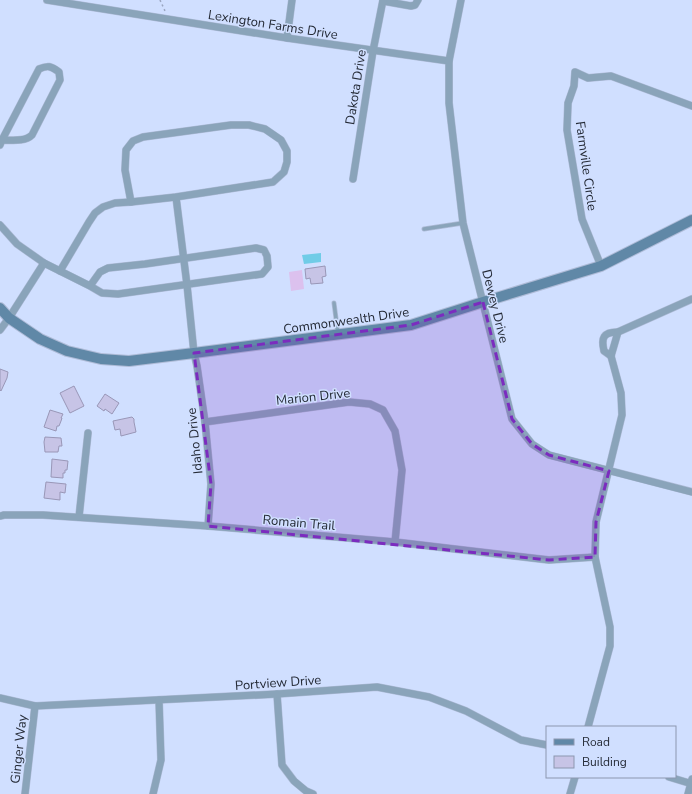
<svg xmlns="http://www.w3.org/2000/svg" width="692" height="794" viewBox="0 0 692 794" font-family="'Nunito Sans',sans-serif">
<rect width="100%" height="100%" fill="#d0dfff"/>
<polygon fill="#dcc1ee" points="302,270 304,289 291,291 289,272"/>
<polygon fill="#70cce7" points="321,253 321,262 304,264 302,255"/>
<g fill="#c7c4e6" stroke="#9997b7">
<polygon points="325,266 326,276 322,277 323,283 311,284 310,278 306,279 305,269"/>
<polygon points="0,369 8,372 7,378 1,391 0,390"/>
<polygon points="74,386 84,406 70,413 60,393"/>
<polygon points="105,394 119,403 112,414 105,409 104,411 97,406"/>
<polygon points="50,410 63,414 61,418 62,418 61,421 59,426 57,426 56,431 44,427"/>
<polygon points="132,417 134,419 134,422 136,432 121,436 120,429 115,430 113,421"/>
<polygon points="45,437 61,438 62,446 59,446 58,452 45,452 44,442"/>
<polygon points="52,459 68,461 67,470 65,470 65,473 63,473 63,478 51,477"/>
<polygon points="46,482 66,484 65,493 60,492 60,500 44,498"/>
</g>
<g fill="none" stroke-linecap="round" stroke-linejoin="round">
<g stroke="#aebbd7" stroke-width="5">
<g id="lane">
<polyline points="424,229 463,223"/>
<polyline points="334,303 338,334"/>
</g>
</g>
<g stroke="#aebbd7" stroke-width="8">
<g id="street">
<polyline points="47,0 287,38 449,61"/>
<polyline points="461,0 449,61 449,103 463,223 512,419 532,444 549,455 692,492"/>
<polyline points="383,1 411,6 415,5 418,0"/>
<polyline points="287,38 292,0"/>
<path d="M0 145 2 140 39 69C48 65 51 66 59 72L60 80 32 135C25 142 12 140 2 140"/>
<polyline points="353,179 373,51 383,0"/>
<polyline points="176,197 273,182 284,172 287,162 287,151 281,140 265,129 249,125 231,125 143,137 133,141 126,150 125,170 131,202 176,197 187,285 194,353 197,366 205,422 211,484 208,526"/>
<polyline points="0,225 17,244 44,263 90,286 102,293 118,294 262,274 268,267 267,256 264,250 256,248 145,264 108,268 100,272 90,286"/>
<polyline points="601,266 582,219 567,130 568,103 574,86 575,72 588,78 611,76 692,106"/>
<polyline points="60,271 89,222 95,213 103,207 115,203 131,202"/>
<polyline points="0,330 9,318 44,263"/>
<path d="M611 356 604 351C601 338 603 332 618 332"/>
<polyline points="205,422 349,402 370,404 383,410 395,431 402,470 395,542"/>
<polyline points="0,516 4,515 43,515 208,526 395,542 549,560 595,557"/>
<polyline points="79,517 88,433"/>
<polyline points="277,694 282,765 294,781 306,791 313,794"/>
<polyline points="0,698 35,706 277,694 377,687 429,697 466,711 521,740 547,745"/>
<polyline points="588,727 610,646 610,627 595,557 596,522 622,415 621,393 611,356 618,332 692,299"/>
<polyline points="669,777 692,784"/>
<polyline points="25,794 35,706"/>
<polyline points="153,794 161,760 159,700"/>
<polyline points="570,794 575,777"/>
<polyline points="688,794 692,779"/>
</g>
</g>
<g stroke="#aebbd7" stroke-width="12">
<polyline id="secondary" points="0,308 9,318 40,339 67,351 101,359 129,361 194,353 411,325 483,302 601,266 692,220"/>
</g>
<polyline stroke="#99a5bf" stroke-width="1.5" stroke-dasharray="2 3" stroke-linecap="butt" points="160,0 165,11"/>
<use href="#lane" stroke="#8aa4ba" stroke-width="3.5"/>
<use href="#street" stroke="#8aa4ba" stroke-width="7"/>
<use href="#secondary" stroke="#6088a7" stroke-width="10"/>
</g>
<path fill="#7b2cbf" fill-opacity="0.2" stroke="#7b2cbf" stroke-width="3" stroke-dasharray="8 5" stroke-linejoin="round" d="M483 302 512 419 532 444 549 455 609 471 596 522 595 557 549 560 208 526 211 484 194 353 411 325Z"/>
<g text-anchor="middle" stroke-width="3" stroke-linejoin="round" paint-order="stroke">
<g font-size="13" fill="#252b37" stroke="#d0dfff">
<text transform="translate(273 24) rotate(9)" y="5">Lexington Farms Drive</text>
<text transform="translate(355 87) rotate(-81)" y="5">Dakota Drive</text>
<text transform="translate(587 166) rotate(82)" y="5">Farmville Circle</text>
<text transform="translate(496 306) rotate(76)" y="5">Dewey Drive</text>
<text transform="translate(346 320) rotate(-8)" y="5">Commonwealth Drive</text>
<text transform="translate(313 396) rotate(-6)" y="5">Marion Drive</text>
<text transform="translate(194 441) rotate(-96)" y="5">Idaho Drive</text>
<text transform="translate(299 522) rotate(5)" y="5">Romain Trail</text>
<text transform="translate(278 682) rotate(-4)" y="5">Portview Drive</text>
<text transform="translate(18 749) rotate(-84)" y="5">Ginger Way</text>
</g>
</g>
<rect x="546" y="726" width="130" height="52" fill="#d0dfff" stroke="#8c97af"/>
<rect x="554" y="739" width="20" height="6" fill="#6088a7" stroke="#8c97af"/>
<text x="582" y="746" font-size="12" fill="#252b37">Road</text>
<rect x="554" y="756" width="20" height="12" fill="#c7c4e6" stroke="#8c97af"/>
<text x="582" y="766" font-size="12" fill="#252b37">Building</text>
</svg>
